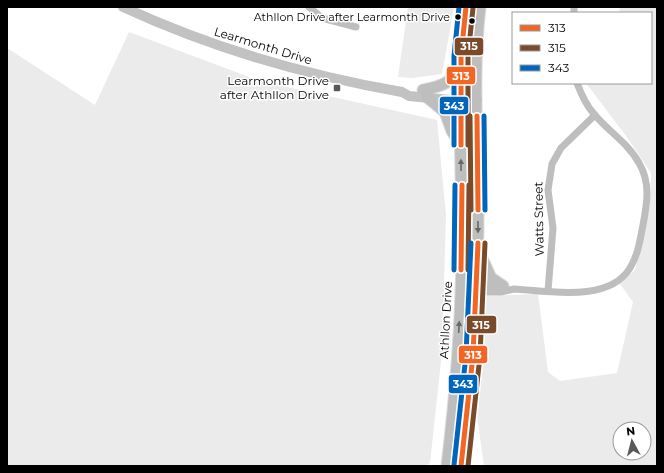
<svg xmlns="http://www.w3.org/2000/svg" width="664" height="473" viewBox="0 0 664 473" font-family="Montserrat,sans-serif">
<rect width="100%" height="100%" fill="#fff"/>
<g fill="#ebebeb" fill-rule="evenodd">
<polygon points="408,7 454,7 442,74 412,78 398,77"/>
<path d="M620 7H657V466H484L475 401 482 296 538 294 548 372 560 381 617 373 633 302 620 284 635 270 650 206 651 173 629 140 586 83H651V13H619ZM620 429H644V453H620Z"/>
<polygon points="129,32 260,81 437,120 446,215 442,352 430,463 425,466 7,466 7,48 95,105"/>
</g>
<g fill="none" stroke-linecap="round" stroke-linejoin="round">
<g stroke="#dbdbdb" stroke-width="13">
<g id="primary">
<path d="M423 90C442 86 453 84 459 63"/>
<polyline points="427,97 445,112 452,131 461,145"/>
<polyline points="481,256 491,278 503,286"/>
<path d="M447 466C456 391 462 315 462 240 462 163 456 84 466 7"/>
<path d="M461 466C474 381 478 295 478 210 478 143 472 74 480 7"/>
</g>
</g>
<g stroke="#bebebe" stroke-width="7">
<polyline points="309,7 322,18 356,27"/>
<polyline points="574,13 574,7"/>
<polyline points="461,284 500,286"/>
<polyline points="548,291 553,228 548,190 552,164 561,148 595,115"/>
<path d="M461 292H501L514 289C548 291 609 303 630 268 638 255 640 240 643 225 647 204 651 183 639 163 629 144 608 131 594 114 586 105 581 94 577 83"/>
</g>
<path stroke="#c2c2c2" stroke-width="10" d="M123 7C214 49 304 75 402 92L409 96 461 101 477 100"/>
<use href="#primary" stroke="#bebebe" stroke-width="11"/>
<g stroke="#fff" stroke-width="8">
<g id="bus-1">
<polyline points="477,116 478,210"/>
<polyline points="461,145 461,56 466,7"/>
<polyline points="461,270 462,185"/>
<polyline points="461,466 473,355 478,243"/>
</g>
</g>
<g stroke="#fff" stroke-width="8">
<g id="bus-2">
<polyline points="470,116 471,210"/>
<polyline points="468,145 468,56 473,8"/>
<polyline points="468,270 469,185"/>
<polyline points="468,466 480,356 485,243"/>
</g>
</g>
<g stroke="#fff" stroke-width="8">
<g id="bus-3">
<polyline points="484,116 485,210"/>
<polyline points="454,145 454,56 459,7"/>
<polyline points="454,270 455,185"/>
<polyline points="454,465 466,355 471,243"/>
</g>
</g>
<use href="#bus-1" stroke="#f26522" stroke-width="5"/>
<use href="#bus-2" stroke="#7a4b2a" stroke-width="5"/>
<use href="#bus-3" stroke="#0065bd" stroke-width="5"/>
</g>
<defs><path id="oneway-solid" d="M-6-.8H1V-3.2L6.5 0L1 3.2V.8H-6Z"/></defs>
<g fill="#686868">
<use href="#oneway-solid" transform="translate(461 165) rotate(-91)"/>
<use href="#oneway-solid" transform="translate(478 227) rotate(90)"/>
<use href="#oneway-solid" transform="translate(459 327) rotate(-87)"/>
</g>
<g fill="#000" stroke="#fff" stroke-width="1.5">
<circle cx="458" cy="17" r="3.5"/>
<circle cx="472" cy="21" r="3.5"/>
</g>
<rect fill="#595959" stroke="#fff" stroke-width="1.5" x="333" y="84" width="8" height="8" rx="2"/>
<g text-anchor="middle" stroke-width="3" stroke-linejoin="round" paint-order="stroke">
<g font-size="11" fill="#000" stroke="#fff" text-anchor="end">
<text x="450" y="21">Athllon Drive after Learmonth Drive</text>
</g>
<g font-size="12" fill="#000" stroke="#fff">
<text transform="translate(263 46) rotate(17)" y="4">Learmonth Drive</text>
<text transform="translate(539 219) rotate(-91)" y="4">Watts Street</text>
<text transform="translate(446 320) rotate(-87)" y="4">Athllon Drive</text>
</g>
<g font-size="12" fill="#000" stroke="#fff" text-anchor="end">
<text x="329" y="85">Learmonth Drive<tspan x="329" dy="14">after Athllon Drive</tspan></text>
</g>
</g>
<g stroke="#fff" stroke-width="1.5">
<rect x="454" y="37" width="30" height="19" rx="4" fill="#7a4b2a"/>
<rect x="446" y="66" width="30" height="19" rx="4" fill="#f26522"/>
<rect x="439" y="96" width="30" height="19" rx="4" fill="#0065bd"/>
<rect x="466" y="315" width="31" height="19" rx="4" fill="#7a4b2a"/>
<rect x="458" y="345" width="30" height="19" rx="4" fill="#f26522"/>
<rect x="448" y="374" width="30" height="20" rx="4" fill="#0065bd"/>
</g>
<g font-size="11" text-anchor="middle" font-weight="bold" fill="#fff">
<text x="469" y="50">315</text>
<text x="461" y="80">313</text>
<text x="454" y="110">343</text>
<text x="481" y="329">315</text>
<text x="473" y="359">313</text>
<text x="463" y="388">343</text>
</g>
<rect width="664" height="473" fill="none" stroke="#000000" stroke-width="16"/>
<rect x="512" y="12" width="140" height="72" fill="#ffffff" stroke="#999999"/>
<rect x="520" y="25" width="20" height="6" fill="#f26522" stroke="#999999"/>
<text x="548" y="32" font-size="12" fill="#000000">313</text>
<rect x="520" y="45" width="20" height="6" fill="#7a4b2a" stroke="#999999"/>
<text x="548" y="52" font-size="12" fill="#000000">315</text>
<rect x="520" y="65" width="20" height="6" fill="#0065bd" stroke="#999999"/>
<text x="548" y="72" font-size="12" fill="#000000">343</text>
<g transform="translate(632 441) rotate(353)"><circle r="19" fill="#ffffff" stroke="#999999"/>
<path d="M0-3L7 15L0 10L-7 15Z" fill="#595959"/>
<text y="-6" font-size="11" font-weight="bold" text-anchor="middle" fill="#000000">N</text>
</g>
</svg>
